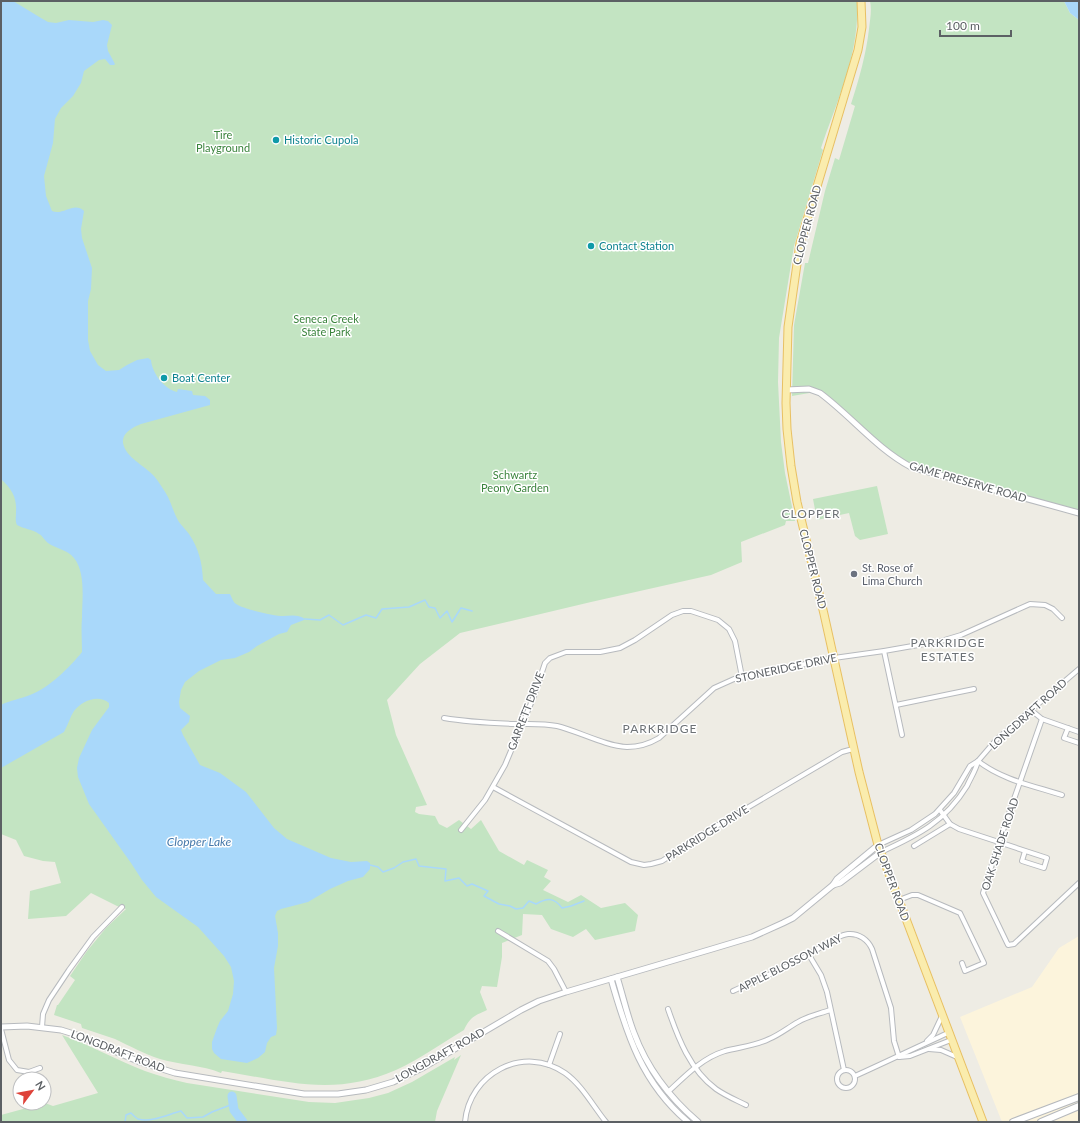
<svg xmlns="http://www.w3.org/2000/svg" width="1080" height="1123" viewBox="0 0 1080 1123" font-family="Lato,sans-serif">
<rect width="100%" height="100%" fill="#eeece4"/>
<polygon fill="#fcf4dc" points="1079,936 1079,1122 1002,1122 960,1017 1032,987 1059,948"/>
<g fill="#c3e4c2">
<path d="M1 1H857C860 53 837 101 821 148L823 150 794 246 779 338 778 382 781 442 785 473 795 521H786L785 525 741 542 742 562 711 575 591 602 460 633 420 664 387 700 396 735 427 805 416 807 415 812 419 814 435 816 439 824 447 828 459 820 471 829 481 820 499 851 524 865 527 860 548 870 544 877 551 881 543 890 568 902 581 895 601 908 625 903 638 915 635 931 595 940 586 929 573 937 551 929 542 915 523 914 522 935 502 943V957L497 987 482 986 480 992 487 1010C474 1016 470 1017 464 1030 442 1043 420 1059 396 1070 335 1097 285 1081 222 1071L221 1073C202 1065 180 1065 160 1059 144 1054 130 1046 115 1039 104 1035 93 1032 82 1028L81 1024 54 1015 57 1005H58L75 980 70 976 87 951 106 928 126 909 117 906 91 893 66 916 28 919 30 891 61 883 55 862 43 861 24 856 16 840 1 834Z"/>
<path d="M870 1H1064L1070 13 1079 20V510L912 464 891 453 821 391 792 396 794 325 805 263H808L825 191 835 158 839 160 855 106 851 104C859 79 866 55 869 29 870 20 872 10 870 1Z"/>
<polygon points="877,486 888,534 860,540 855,536 849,513 817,520 813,499"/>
<path d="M62 1035C90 1045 117 1060 145 1071 159 1076 173 1080 187 1083L309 1102 335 1103 369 1098 388 1093 412 1082 455 1057 454 1060 461 1055 437 1111 435 1122H1V1115L45 1103 53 1106 98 1093Z"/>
</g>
<g fill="#a9d8fa">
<path d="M1 1H13L41 18 48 22 56 23 69 20 93 22 103 20 108 21 112 25 107 45 108 51 115 64 114 65H110L105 59 99 60 84 71 81 83 73 96 61 108 55 119 53 143 44 176 46 196 52 211C63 216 74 201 84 211L81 229 82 238 92 268 91 289 88 301V340L90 351 98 365 106 371 119 370 127 365 137 360 148 358 151 360C152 373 164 389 177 392L178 389 192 391 193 395 205 396 210 400V405L141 424C134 427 122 432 123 443 126 458 144 465 154 476 159 482 164 490 168 497 172 505 174 514 179 522 182 526 186 530 189 534 199 549 202 562 203 580L216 594H230C232 598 233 602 236 604 243 609 274 616 283 616 290 616 298 614 305 619L304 620 291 625 287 632 279 634 257 646 249 652 235 658 221 660 199 671 185 682 181 690 179 702 180 708 190 716 189 722 181 730 183 735 200 765 220 773 246 792 274 828 287 839 331 858 351 862 367 861 370 863V869L363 877 348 881 330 889 308 902 281 909 277 911 275 916 278 933V946L274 968 277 1028 276 1035 271 1037 267 1043 265 1052 258 1058 247 1063 221 1059 214 1053 212 1049V1042L217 1028 220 1021 228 1011 233 994 234 981 231 967 224 956 198 927 156 897 142 880 131 863 89 804 78 777 77 768 79 758 92 730 109 707V703C98 694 82 701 74 711 70 717 68 725 64 732L1 768V705C10 700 21 699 30 695 49 688 70 667 82 652 82 640 81 629 82 618 82 600 86 573 74 558 67 549 56 549 48 543 44 540 43 536 39 534 32 529 24 529 17 525 15 521 16 517 16 512 17 498 12 489 1 479Z"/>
<polygon points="1064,1 1079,1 1079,20 1070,13"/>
</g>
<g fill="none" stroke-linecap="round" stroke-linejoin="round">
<g stroke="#a9d8fa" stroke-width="1.5">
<polyline points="305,619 320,620 329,615 343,625 366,615 376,618 382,609 409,607 425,600 429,607 435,608 440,618 447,611 452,622 461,608 472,611"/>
<path d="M370 865 378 867 383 872 394 868 403 862 416 859 419 866 446 869 445 881 459 878 467 886 472 884 488 891 484 896 499 904 510 906 516 909 523 908 529 901 536 904C547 898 554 897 562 908L571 906 584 901"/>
<path d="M125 1122 126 1115 131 1113C133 1115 136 1118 138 1119 151 1123 169 1114 181 1111L187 1118 203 1117 212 1112 233 1104"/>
</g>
<polyline stroke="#a9d8fa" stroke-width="9" points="232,1096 234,1110 243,1122"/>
<g stroke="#b7babe" stroke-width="6">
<g id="minor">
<polyline points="884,651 902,735"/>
<polyline points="896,705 974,689"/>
<polyline points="1031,710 1042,719 1079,732"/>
<path d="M444 718C467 722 490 723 514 724 528 724 543 723 557 726 578 731 605 746 627 747 639 747 649 744 659 738L714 688 734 679 834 658 884 651 941 641 961 635 1030 604 1045 605 1053 609 1062 618"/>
<polyline points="1042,719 999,842 983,893 1008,945 1014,944 1079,883"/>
<polyline points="1068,728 1064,738 1079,743"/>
<path d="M978 761C1002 780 1034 786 1062 795"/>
<polyline points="493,787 631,862 644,865 651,864 662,861 713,828 842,752 853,749"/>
<polyline points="940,810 950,824 959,829 1047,858 1044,868 1022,861 1025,851"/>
<polyline points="461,830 485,800 505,765 534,696 545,663 550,658 566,652 600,652 620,648 635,640 672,615 683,611 691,611 718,620 729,629 735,641 742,677"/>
<polyline points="878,845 911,830 935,814 954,793 970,766 978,761 997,739 1079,669"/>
<polyline points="914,846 950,824"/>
<path d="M881 852C918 835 945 822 967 786 971 777 976 770 978 761"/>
<polyline points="899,900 912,895 918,895 960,913 984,963 965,971 962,963"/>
<polyline points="498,931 548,961 554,969 566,992"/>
<polyline points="809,955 821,975 827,992 844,1070"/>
<path d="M733 991C759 979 786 968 810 954 820 948 837 935 848 934 859 933 868 940 872 949L891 1008 894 1041 899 1057"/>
<path d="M668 1009C678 1038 690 1070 716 1089 726 1096 736 1100 746 1105"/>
<polyline points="42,1027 43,1014 49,1000 69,970 93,937 122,907"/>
<polyline points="1,1029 9,1060 17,1070 29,1072 40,1068"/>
<polyline points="927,1041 933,1035 942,1016"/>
<polyline points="929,1049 941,1050 957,1057"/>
<polyline points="899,1057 910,1056 951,1040"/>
<polyline points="549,1065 560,1034"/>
<circle cx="846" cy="1079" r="9"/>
<path d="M855 1076C886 1062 917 1047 948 1033"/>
<path d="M668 1092C685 1076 702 1058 725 1051 740 1047 755 1046 769 1039 779 1035 789 1027 798 1022 808 1016 819 1014 830 1010"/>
<path d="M465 1122C469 1074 523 1044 565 1073 582 1085 593 1106 606 1122"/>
</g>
</g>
<g stroke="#b7babe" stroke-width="7">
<g id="tertiary">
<path d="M786 390 809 389 820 393C851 416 877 449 911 467L1079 513"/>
<polyline points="833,885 837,879 878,845"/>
<path d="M617 977C623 996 627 1015 634 1033 647 1068 670 1098 698 1122"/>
<path d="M611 979C627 1035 642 1083 688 1122"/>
<polyline points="1,1027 27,1026 61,1030 74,1034 140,1062 175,1073 304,1094 338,1094 366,1090 393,1082 424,1067 521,1010 539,1001 566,992 712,949 752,937 783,923 793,918 833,885 840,883 881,852"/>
</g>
</g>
<g stroke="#b6b9bd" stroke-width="8">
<g id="secondary">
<polyline points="1013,1122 1079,1097"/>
<polyline points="1041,1122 1079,1106"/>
</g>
</g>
<g stroke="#e8c063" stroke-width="9">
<polyline id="primary" points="861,1 862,27 858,50 800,243 788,327 786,403 787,429 791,466 797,502 824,614 859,772 878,845 983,1122"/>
</g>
<use href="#minor" stroke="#fff" stroke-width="4"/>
<use href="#tertiary" stroke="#fff" stroke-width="5"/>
<use href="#secondary" stroke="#fff" stroke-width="6"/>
<use href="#primary" stroke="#faecad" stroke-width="7"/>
</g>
<g fill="#0f9aa8" stroke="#fff" stroke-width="1.5">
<circle cx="276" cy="140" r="4"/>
<circle cx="591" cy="246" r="4"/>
<circle cx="164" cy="378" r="4"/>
</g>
<circle fill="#6b7280" stroke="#fff" stroke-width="1.5" cx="854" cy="574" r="4"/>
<g text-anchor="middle" stroke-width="3" stroke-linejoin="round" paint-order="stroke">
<g font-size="11" fill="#3b843d" stroke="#fff">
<text x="223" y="139">Tire<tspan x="223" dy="13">Playground</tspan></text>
<text x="326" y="323">Seneca Creek<tspan x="326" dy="13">State Park</tspan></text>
<text x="515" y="479">Schwartz<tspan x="515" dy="13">Peony Garden</tspan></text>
</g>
<g font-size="11" fill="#0d838f" stroke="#fff" text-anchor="start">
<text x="284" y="144">Historic Cupola</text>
<text x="599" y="250">Contact Station</text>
<text x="172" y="382">Boat Center</text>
</g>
<g font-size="11" fill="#5c6064" stroke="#fff">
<text transform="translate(807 225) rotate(-75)" y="4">CLOPPER ROAD</text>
<text transform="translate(968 482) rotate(16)" y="4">GAME PRESERVE ROAD</text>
<text transform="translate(813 569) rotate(76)" y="4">CLOPPER ROAD</text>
<text transform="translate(786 668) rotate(-12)" y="4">STONERIDGE DRIVE</text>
<text transform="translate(526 711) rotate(-69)" y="4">GARRETT DRIVE</text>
<text transform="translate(1028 714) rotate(-42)" y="4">LONGDRAFT ROAD</text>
<text transform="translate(707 833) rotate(-32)" y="4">PARKRIDGE DRIVE</text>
<text transform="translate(1000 844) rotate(-72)" y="4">OAK SHADE ROAD</text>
<text transform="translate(892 882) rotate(70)" y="4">CLOPPER ROAD</text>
<text transform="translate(790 963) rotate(-27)" y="4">APPLE BLOSSOM WAY</text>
<text transform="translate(118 1051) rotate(21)" y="4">LONGDRAFT ROAD</text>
<text transform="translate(440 1055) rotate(-29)" y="4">LONGDRAFT ROAD</text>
</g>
<g font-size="11" fill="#5b616d" stroke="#fff" text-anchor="start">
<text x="862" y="572">St. Rose of<tspan x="862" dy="13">Lima Church</tspan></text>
</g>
<g font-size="12" letter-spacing="1" fill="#6d7276" stroke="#fff">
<text x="811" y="518">CLOPPER</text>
<text x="948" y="647">PARKRIDGE<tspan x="948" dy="14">ESTATES</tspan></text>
<text x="660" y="733">PARKRIDGE</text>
</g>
<g font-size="12" font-style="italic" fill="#4679ab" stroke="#fff">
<text x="199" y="846">Clopper Lake</text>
</g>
</g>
<rect width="1080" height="1123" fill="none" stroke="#5c6064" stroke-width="4"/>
<g transform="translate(32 1091) rotate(58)"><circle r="19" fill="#ffffff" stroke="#bebfc1"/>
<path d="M0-3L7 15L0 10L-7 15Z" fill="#de433a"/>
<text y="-6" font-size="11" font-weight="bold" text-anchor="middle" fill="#5c6064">N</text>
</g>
<path d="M940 30v6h71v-6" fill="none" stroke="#5c6064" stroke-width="2"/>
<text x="946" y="30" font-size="12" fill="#5c6064" stroke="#ffffff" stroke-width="3" paint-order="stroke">100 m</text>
</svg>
